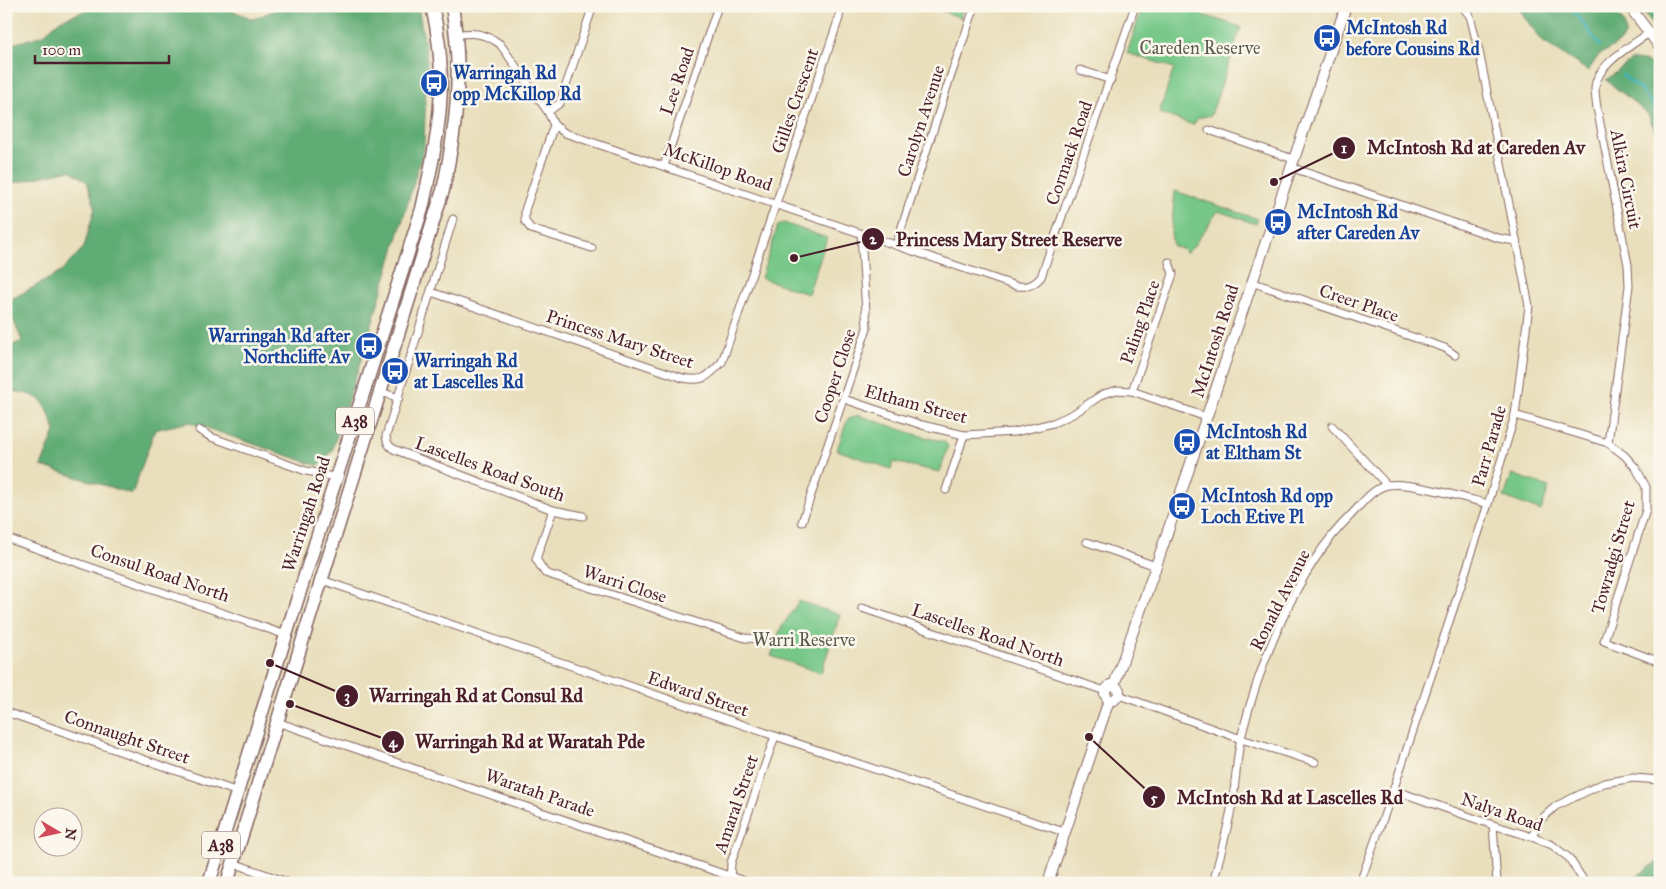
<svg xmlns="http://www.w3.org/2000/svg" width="1666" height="889" viewBox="0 0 1666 889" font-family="'IM FELL Great Primer',serif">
<rect width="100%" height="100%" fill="#fbf7ec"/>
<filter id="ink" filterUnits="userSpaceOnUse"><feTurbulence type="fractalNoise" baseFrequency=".02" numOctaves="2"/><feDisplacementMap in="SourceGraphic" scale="10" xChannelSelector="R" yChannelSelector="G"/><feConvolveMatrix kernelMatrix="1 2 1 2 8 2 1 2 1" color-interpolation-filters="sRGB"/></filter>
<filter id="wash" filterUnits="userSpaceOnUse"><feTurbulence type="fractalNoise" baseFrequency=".0096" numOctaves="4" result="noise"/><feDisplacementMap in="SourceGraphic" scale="20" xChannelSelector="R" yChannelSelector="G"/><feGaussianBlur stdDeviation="1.12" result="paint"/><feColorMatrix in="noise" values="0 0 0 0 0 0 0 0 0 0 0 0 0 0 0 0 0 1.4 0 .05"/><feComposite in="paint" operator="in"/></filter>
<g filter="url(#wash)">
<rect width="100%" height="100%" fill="#e9dfbc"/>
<g fill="#76c788" stroke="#60735a">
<polygon points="929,6 962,6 961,18"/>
<polygon points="1143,6 1174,6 1241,27 1211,115 1198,118 1193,125 1159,113 1174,68 1127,53"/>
<polygon points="1175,191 1258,219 1256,224 1218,211 1193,247 1186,253 1181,248 1173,246 1171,233"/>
<polygon points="784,223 827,238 808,294 761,278 778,225"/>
<polygon points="858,415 914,434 945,442 948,447 940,472 893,462 891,469 837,450 847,420"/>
<polygon points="1512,474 1549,487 1541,511 1504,497"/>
<polygon points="799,601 840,615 821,673 771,656 781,628"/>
</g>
<g fill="#60ac74" stroke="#556650">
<path d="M98 6H221L253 19 285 6H418L427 57 424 148 366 345 332 451 318 466 189 422 155 430 132 494 41 466 55 431C47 410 47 397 22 393 16 392 12 390 6 393V348L22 341 6 302 61 272 84 247 95 207 87 182 70 170 6 185V46L43 35 60 20Z"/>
<polygon points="1516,6 1611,6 1624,23 1626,34 1619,43 1599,55 1588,71 1542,41"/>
<polygon points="1640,6 1660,6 1660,33 1659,33"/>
<path d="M1632 60C1644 60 1652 62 1660 71V143L1648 114 1606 80Z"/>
<polygon points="1660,860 1660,875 1648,883 1627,883"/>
</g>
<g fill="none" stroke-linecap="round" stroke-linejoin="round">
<g stroke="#41b1bb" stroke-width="2.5">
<polyline points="1570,6 1600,46"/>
<polyline points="1622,75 1641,90 1660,113"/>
</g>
</g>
</g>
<g filter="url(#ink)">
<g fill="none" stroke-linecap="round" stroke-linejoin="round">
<g stroke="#82625e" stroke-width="9">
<g id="street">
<path d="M456 35C473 32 485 33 500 44L548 112 554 125 565 133 1016 286C1027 287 1033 286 1041 277L1135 6"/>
<polyline points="1080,70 1111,80"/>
<polyline points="548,112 560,103 593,6"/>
<polyline points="554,125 525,210 525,221 531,229 592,248"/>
<polyline points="1209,130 1293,159"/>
<polyline points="664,166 718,6"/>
<polyline points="1290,167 1498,238 1515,241"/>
<path d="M453 219 386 436C387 446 392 449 401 452L553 510 583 516"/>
<polyline points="896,245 948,84 975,6"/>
<polyline points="1251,282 1445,348 1455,355"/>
<path d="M431 292 683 378C705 382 707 377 722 362L839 18 840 9 838 6"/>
<polyline points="1132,391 1173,274 1169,262"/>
<polyline points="381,392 399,398"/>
<polyline points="844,399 922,425 964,435 1015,432 1053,423 1073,414 1103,394 1117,390 1132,391 1206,417"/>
<polyline points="1515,415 1608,443 1624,455 1636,468 1646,487 1646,510 1604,641 1660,662"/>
<polyline points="1332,426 1387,485"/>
<polyline points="199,430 211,437 306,471 318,473 336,478"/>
<path d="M1608 443 1629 286 1628 265 1597 108C1596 101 1595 94 1595 88 1596 65 1632 45 1649 33"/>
<polyline points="946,490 964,435"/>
<polyline points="553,510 536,559 545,573 745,638 763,639"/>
<polyline points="802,522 867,328 861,234"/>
<polyline points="6,538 286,635"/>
<polyline points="1087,542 1156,566"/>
<polyline points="322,580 775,736 1064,832"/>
<polyline points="862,608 1105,691"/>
<polyline points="1119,695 1241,739 1315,762"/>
<polyline points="6,712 238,792"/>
<polyline points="277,722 750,883"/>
<polyline points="1394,790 1493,825 1532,837 1552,845 1569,858 1585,883"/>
<polyline points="1493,825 1497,883"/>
<polyline points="1532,837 1539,821 1556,806 1604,783 1633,778 1660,780"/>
<polyline points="233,863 290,883"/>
<polyline points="730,883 731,863 775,736"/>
<path d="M1213 883C1220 857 1227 831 1232 805 1236 783 1236 760 1241 738 1259 665 1296 569 1350 516 1361 505 1372 488 1388 485 1409 481 1465 498 1488 504"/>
<polyline points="1360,883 1395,785 1488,504 1515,415 1529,306 1479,51 1470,16 1462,6"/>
</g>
</g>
<g stroke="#82625e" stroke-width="12">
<g id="secondary">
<polyline points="1629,6 1660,47"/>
<polyline points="1114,685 1156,566 1346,6"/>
<polyline points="1109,700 1114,700 1119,695 1119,690 1114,685"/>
<polyline points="1109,700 1105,695 1105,691 1110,685 1114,685"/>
<polyline points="1048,883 1109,700"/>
</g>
</g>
<g stroke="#82625e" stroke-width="15">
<g id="highway">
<path d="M209 883 286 635 422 209C438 137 450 81 432 6"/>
<path d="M227 883 443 190C457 125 463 72 452 6"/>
</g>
</g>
<use href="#street" stroke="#fff" stroke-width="7"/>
<use href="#secondary" stroke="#fff" stroke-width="10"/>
<use href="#highway" stroke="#fff" stroke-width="12"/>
</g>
</g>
<defs>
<g id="bus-disc" transform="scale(1.4375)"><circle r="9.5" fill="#1a4fb4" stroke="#fbf7ec"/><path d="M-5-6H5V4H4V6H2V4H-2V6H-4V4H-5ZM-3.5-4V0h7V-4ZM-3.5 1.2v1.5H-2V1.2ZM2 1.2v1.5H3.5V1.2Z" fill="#fff"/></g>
</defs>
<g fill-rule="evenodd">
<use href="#bus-disc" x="1327" y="38"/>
<use href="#bus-disc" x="434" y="83"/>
<use href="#bus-disc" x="1278" y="222"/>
<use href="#bus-disc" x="369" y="346"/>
<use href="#bus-disc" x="395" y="371"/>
<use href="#bus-disc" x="1187" y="442"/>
<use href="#bus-disc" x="1182" y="506"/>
</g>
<g text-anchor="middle" stroke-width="5" stroke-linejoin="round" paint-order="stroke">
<g fill="#fbf7ec" stroke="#7f6065" stroke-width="1">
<rect x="336" y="407.5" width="38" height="27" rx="4"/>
<rect x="202" y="831.5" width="38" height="27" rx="4"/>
</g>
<g font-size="16" font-weight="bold" fill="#4a1f2b">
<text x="355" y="427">A38</text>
<text x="221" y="851">A38</text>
</g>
<g font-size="18" font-weight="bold" fill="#164399" stroke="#fbf7ec" text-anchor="start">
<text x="1346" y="34">McIntosh Rd<tspan x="1346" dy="21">before Cousins Rd</tspan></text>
<text x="453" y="79">Warringah Rd<tspan x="453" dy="21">opp McKillop Rd</tspan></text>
<text x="1297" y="218">McIntosh Rd<tspan x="1297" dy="21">after Careden Av</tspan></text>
<text x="350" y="342" text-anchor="end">Warringah Rd after<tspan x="350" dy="21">Northcliffe Av</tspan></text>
<text x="414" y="367">Warringah Rd<tspan x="414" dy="21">at Lascelles Rd</tspan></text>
<text x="1206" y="438">McIntosh Rd<tspan x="1206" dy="21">at Eltham St</tspan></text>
<text x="1201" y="502">McIntosh Rd opp<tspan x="1201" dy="21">Loch Etive Pl</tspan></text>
</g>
<g font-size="18" fill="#595a4c" stroke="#fbf7ec">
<text x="1200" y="54">Careden Reserve</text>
<text x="804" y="646">Warri Reserve</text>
</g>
<g font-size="18" fill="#4a1f2b" stroke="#fbf7ec">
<text transform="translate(677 81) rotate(-71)" y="6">Lee Road</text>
<text transform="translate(795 101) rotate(-71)" y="6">Gilles Crescent</text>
<text transform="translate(921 121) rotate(-72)" y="6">Carolyn Avenue</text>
<text transform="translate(1069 153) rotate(-71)" y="6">Cormack Road</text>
<text transform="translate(718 167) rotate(19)" y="6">McKillop Road</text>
<text transform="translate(1626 179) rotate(79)" y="6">Alkira Circuit</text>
<text transform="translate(1359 303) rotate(19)" y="6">Creer Place</text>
<text transform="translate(1140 322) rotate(-71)" y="6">Paling Place</text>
<text transform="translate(620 339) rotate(18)" y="6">Princess Mary Street</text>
<text transform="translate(1215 341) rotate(-72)" y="6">McIntosh Road</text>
<text transform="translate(835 376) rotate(-72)" y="6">Cooper Close</text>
<text transform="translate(916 404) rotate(15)" y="6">Eltham Street</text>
<text transform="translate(1489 446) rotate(-74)" y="6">Parr Parade</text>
<text transform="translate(490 469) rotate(20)" y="6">Lascelles Road South</text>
<text transform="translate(306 514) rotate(-72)" y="6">Warringah Road</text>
<text transform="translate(1613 557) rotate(-74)" y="6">Towradgi Street</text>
<text transform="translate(160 573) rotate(19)" y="6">Consul Road North</text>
<text transform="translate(625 584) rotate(18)" y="6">Warri Close</text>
<text transform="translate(1280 600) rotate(-63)" y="6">Ronald Avenue</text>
<text transform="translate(988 635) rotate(19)" y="6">Lascelles Road North</text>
<text transform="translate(698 694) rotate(19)" y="6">Edward Street</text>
<text transform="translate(127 737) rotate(19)" y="6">Connaught Street</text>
<text transform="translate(540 793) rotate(19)" y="6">Waratah Parade</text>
<text transform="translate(736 804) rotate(-71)" y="6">Amaral Street</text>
<text transform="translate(1502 812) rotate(19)" y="6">Nalya Road</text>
</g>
</g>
<path fill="none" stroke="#4a1f2b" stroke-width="2" d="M1274 182L1344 148M794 258L873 239M270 663L347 696M290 704L393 742M1089 737L1154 797"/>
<g fill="#4a1f2b" stroke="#fbf7ec" stroke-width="2">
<circle cx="1274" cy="182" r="5"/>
<circle cx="794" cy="258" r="5"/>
<circle cx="270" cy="663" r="5"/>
<circle cx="290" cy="704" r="5"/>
<circle cx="1089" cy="737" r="5"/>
<circle cx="1344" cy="148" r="12"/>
<circle cx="873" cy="239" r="12"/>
<circle cx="347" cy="696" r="12"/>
<circle cx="393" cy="742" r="12"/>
<circle cx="1154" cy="797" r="12"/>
</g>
<g font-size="15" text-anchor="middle" font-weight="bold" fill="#fff">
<text x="1344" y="153">1</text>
<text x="873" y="244">2</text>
<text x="347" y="701">3</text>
<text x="393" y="747">4</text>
<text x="1154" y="803">5</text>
</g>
<g font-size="19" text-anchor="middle" font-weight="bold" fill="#4a1f2b" stroke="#fbf7ec" stroke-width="5" stroke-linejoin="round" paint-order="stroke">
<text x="1476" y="154">McIntosh Rd at Careden Av</text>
<text x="1009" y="246">Princess Mary Street Reserve</text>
<text x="476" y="702">Warringah Rd at Consul Rd</text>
<text x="530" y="748">Warringah Rd at Waratah Pde</text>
<text x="1290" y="804">McIntosh Rd at Lascelles Rd</text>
</g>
<rect width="1666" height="889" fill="none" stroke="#fbf7ec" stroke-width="25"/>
<g transform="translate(58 832) rotate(99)"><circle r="24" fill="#fbf7ec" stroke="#b4a19f"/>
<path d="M0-4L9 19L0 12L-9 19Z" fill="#d1495b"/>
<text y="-8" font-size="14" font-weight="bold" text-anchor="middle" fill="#4a1f2b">N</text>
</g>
<path d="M35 55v8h134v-8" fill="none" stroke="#4a1f2b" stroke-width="2.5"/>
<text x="42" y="55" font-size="15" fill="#4a1f2b" stroke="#fbf7ec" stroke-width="4" paint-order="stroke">100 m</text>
</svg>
